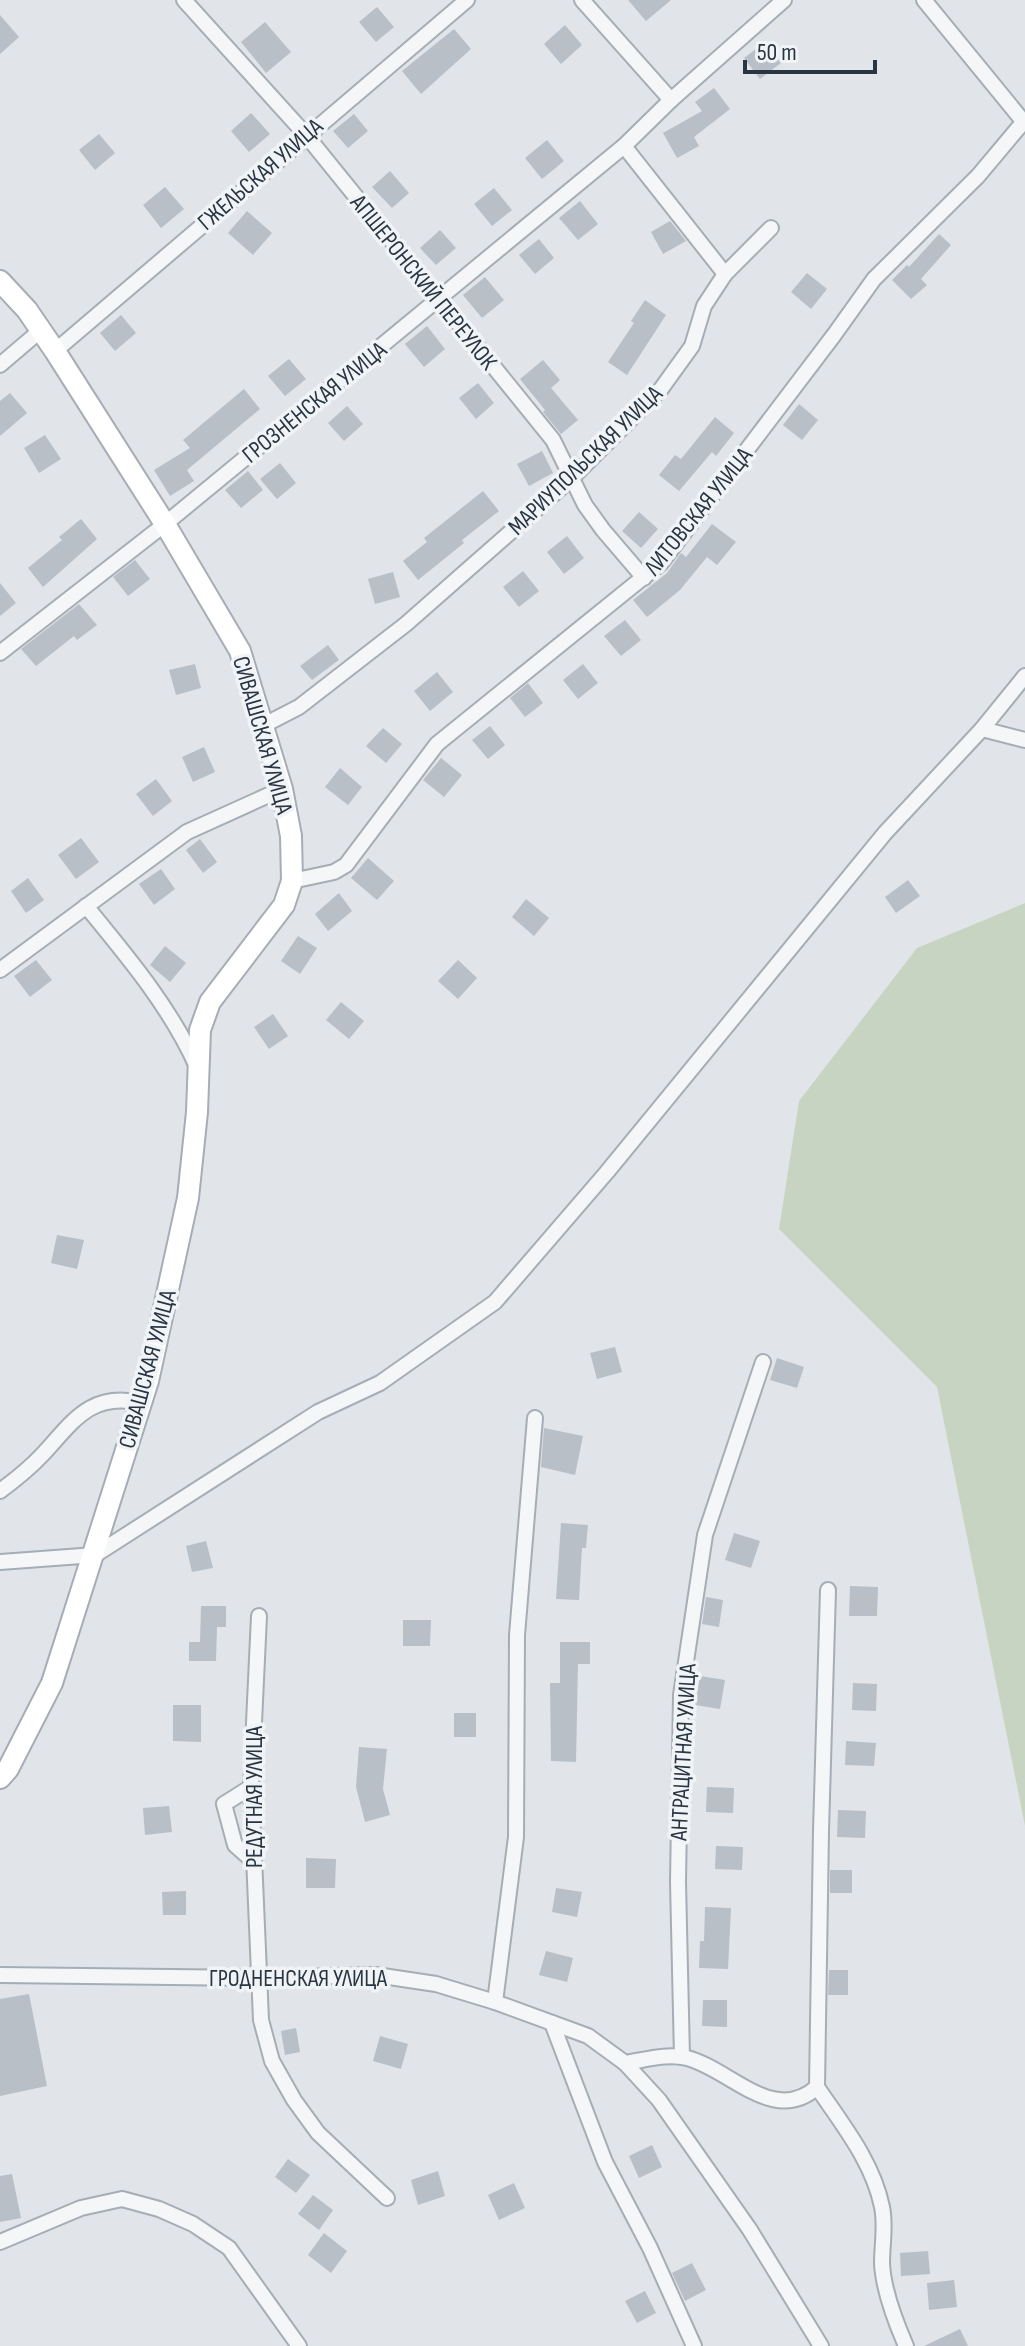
<svg xmlns="http://www.w3.org/2000/svg" width="1025" height="2346" viewBox="0 0 1025 2346" font-family="'Sofia Sans Condensed',sans-serif">
<rect width="100%" height="100%" fill="#e1e5ea"/>
<polygon fill="#c8d4c2" points="1025,903 1025,1826 937,1387 779,1229 799,1101 917,948"/>
<g fill="#b8bfc7">
<polygon points="628,0 671,0 646,21"/>
<polygon points="377,7 394,27 376,42 359,22"/>
<polygon points="0,15 19,37 0,54"/>
<polygon points="265,22 291,52 266,73 241,42"/>
<polygon points="565,25 582,45 561,64 544,44"/>
<polygon points="454,29 471,49 421,94 402,71"/>
<polygon points="765,42 781,63 760,79 744,58"/>
<polygon points="714,88 730,109 694,137 699,146 677,158 663,133 702,111 695,102"/>
<polygon points="251,113 270,134 249,152 231,131"/>
<polygon points="354,114 368,131 348,148 333,131"/>
<polygon points="99,134 115,153 95,170 79,150"/>
<polygon points="547,140 564,161 542,179 525,158"/>
<polygon points="390,171 409,193 392,208 372,187"/>
<polygon points="165,187 184,209 161,228 143,205"/>
<polygon points="494,188 512,210 492,226 474,204"/>
<polygon points="580,201 598,224 578,240 559,218"/>
<polygon points="247,211 272,233 253,255 228,233"/>
<polygon points="670,221 686,241 663,254 651,232"/>
<polygon points="440,230 456,248 436,265 420,248"/>
<polygon points="939,234 951,245 921,279 927,285 911,299 892,280 907,265 909,267"/>
<polygon points="539,239 554,258 535,274 519,255"/>
<polygon points="807,273 827,289 811,309 791,292"/>
<polygon points="485,277 504,300 482,318 463,295"/>
<polygon points="645,300 666,315 627,375 608,362 634,323 631,321"/>
<polygon points="121,315 136,333 115,351 100,333"/>
<polygon points="427,326 445,349 424,367 405,344"/>
<polygon points="289,359 306,379 285,396 268,376"/>
<polygon points="543,360 560,380 551,388 578,420 561,434 543,412 545,410 520,379"/>
<polygon points="478,383 494,403 476,419 459,398"/>
<polygon points="244,389 260,409 187,470 194,481 170,496 154,470 190,448 183,440"/>
<polygon points="10,393 27,413 0,436 0,401"/>
<polygon points="799,404 818,420 802,440 783,425"/>
<polygon points="347,406 363,424 344,441 328,423"/>
<polygon points="715,417 734,433 716,456 712,452 679,491 659,475 675,455 681,459"/>
<polygon points="45,435 61,459 39,473 24,448"/>
<polygon points="542,451 553,473 529,486 517,464"/>
<polygon points="280,463 296,483 277,499 260,479"/>
<polygon points="248,471 263,490 241,508 225,490"/>
<polygon points="483,491 499,511 462,540 464,543 418,580 403,561 427,542 424,538"/>
<polygon points="639,512 658,529 641,548 622,531"/>
<polygon points="81,519 97,539 43,587 28,568 62,540 59,537"/>
<polygon points="712,524 736,542 717,565 707,557 680,590 647,617 633,600 667,573 681,553 686,557"/>
<polygon points="567,536 584,558 564,574 547,552"/>
<polygon points="135,560 150,579 128,596 113,577"/>
<polygon points="523,571 539,591 519,607 503,587"/>
<polygon points="393,572 400,597 375,604 368,579"/>
<polygon points="0,583 16,603 0,616"/>
<polygon points="79,604 97,625 77,640 74,636 36,666 21,649"/>
<polygon points="625,620 641,640 621,656 604,636"/>
<polygon points="328,645 339,660 312,680 300,666"/>
<polygon points="195,664 201,688 176,695 169,670"/>
<polygon points="583,664 598,683 578,699 563,680"/>
<polygon points="437,672 453,692 430,711 414,691"/>
<polygon points="528,683 543,703 525,717 510,698"/>
<polygon points="490,726 505,745 488,759 472,740"/>
<polygon points="383,728 402,744 386,763 366,746"/>
<polygon points="204,747 215,772 193,782 182,757"/>
<polygon points="441,758 462,775 444,797 423,780"/>
<polygon points="340,768 362,787 348,805 325,787"/>
<polygon points="156,779 172,801 153,816 136,794"/>
<polygon points="81,838 99,862 76,879 58,855"/>
<polygon points="200,839 217,862 203,873 186,850"/>
<polygon points="368,858 394,881 377,900 351,878"/>
<polygon points="161,869 175,889 154,905 139,884"/>
<polygon points="28,878 44,900 26,913 11,891"/>
<polygon points="908,880 920,896 896,913 885,897"/>
<polygon points="339,893 352,911 328,931 315,914"/>
<polygon points="526,899 549,918 534,936 512,917"/>
<polygon points="298,936 317,948 300,974 281,961"/>
<polygon points="165,946 186,963 170,982 150,965"/>
<polygon points="36,960 52,980 30,997 14,976"/>
<polygon points="458,960 477,978 458,999 438,981"/>
<polygon points="341,1002 364,1021 349,1039 326,1020"/>
<polygon points="273,1014 288,1036 269,1049 254,1027"/>
<polygon points="57,1235 84,1240 77,1269 51,1263"/>
<polygon points="615,1347 622,1372 597,1379 590,1353"/>
<polygon points="777,1358 804,1367 797,1388 770,1380"/>
<polygon points="544,1428 583,1436 575,1475 541,1467"/>
<polygon points="561,1523 588,1525 586,1548 582,1548 579,1600 556,1599"/>
<polygon points="734,1533 760,1541 751,1568 725,1560"/>
<polygon points="206,1541 213,1568 192,1572 186,1546"/>
<polygon points="850,1586 878,1587 877,1616 849,1616"/>
<polygon points="706,1597 723,1600 719,1627 702,1624"/>
<polygon points="201,1606 226,1606 226,1627 217,1627 216,1661 189,1661 189,1642 200,1642"/>
<polygon points="403,1620 431,1620 430,1646 403,1646"/>
<polygon points="560,1642 590,1642 590,1664 578,1664 576,1762 551,1761 550,1683 560,1683"/>
<polygon points="700,1676 725,1680 720,1709 695,1705"/>
<polygon points="853,1683 877,1684 876,1711 852,1710"/>
<polygon points="173,1705 201,1705 201,1742 173,1741"/>
<rect x="454" y="1713" width="22" height="24"/>
<polygon points="846,1741 876,1743 874,1766 845,1765"/>
<polygon points="359,1747 387,1749 383,1789 390,1815 365,1822 356,1787"/>
<polygon points="707,1787 734,1788 733,1813 706,1812"/>
<polygon points="169,1806 172,1832 145,1835 143,1808"/>
<polygon points="838,1810 866,1811 865,1838 837,1837"/>
<polygon points="716,1846 743,1847 742,1870 715,1869"/>
<polygon points="306,1858 336,1859 335,1888 306,1888"/>
<rect x="830" y="1870" width="22" height="23"/>
<polygon points="556,1888 582,1892 577,1917 552,1912"/>
<polygon points="186,1891 186,1915 163,1915 162,1892"/>
<polygon points="705,1907 731,1908 728,1969 699,1968 700,1941 704,1941"/>
<polygon points="546,1951 573,1958 567,1982 539,1975"/>
<polygon points="829,1970 848,1970 848,1995 828,1995"/>
<polygon points="29,1994 47,2086 0,2096 0,1999"/>
<polygon points="703,2000 727,2000 727,2027 702,2026"/>
<polygon points="296,2028 300,2052 285,2055 281,2031"/>
<polygon points="380,2036 408,2044 401,2069 373,2061"/>
<polygon points="652,2145 662,2167 639,2178 629,2156"/>
<polygon points="288,2159 310,2175 296,2193 275,2177"/>
<polygon points="438,2171 445,2196 418,2205 411,2180"/>
<polygon points="12,2174 21,2218 0,2222 0,2176"/>
<polygon points="514,2183 525,2208 499,2220 488,2195"/>
<polygon points="313,2195 333,2210 319,2230 298,2214"/>
<polygon points="324,2233 347,2251 331,2273 308,2255"/>
<polygon points="928,2251 930,2274 901,2276 900,2253"/>
<polygon points="692,2263 706,2290 685,2301 672,2273"/>
<polygon points="954,2280 957,2307 929,2310 927,2283"/>
<polygon points="645,2291 656,2313 637,2323 625,2301"/>
<polygon points="960,2329 968,2346 924,2346"/>
</g>
<g fill="none" stroke-linecap="round" stroke-linejoin="round">
<g stroke="#a6adb4" stroke-width="18">
<g id="street">
<polyline points="184,0 306,135 553,440 585,505 603,530 644,578"/>
<polyline points="582,0 671,100 784,0"/>
<polyline points="924,0 1023,121"/>
<polyline points="725,274 771,228"/>
<polyline points="55,351 467,0"/>
<polyline points="0,365 41,330"/>
<polyline points="0,653 165,524 624,146"/>
<polyline points="264,725 299,707 406,624 573,477 661,389 692,346 704,306 725,274 624,146 671,100"/>
<polyline points="982,729 1025,740"/>
<polyline points="292,881 334,872 346,865 437,744 661,563 834,335 874,279 978,176 1025,120"/>
<path d="M86 906C127 956 171 1008 197 1067"/>
<polyline points="0,970 187,832 282,789"/>
<path d="M0 1491C15 1480 30 1468 43 1454 72 1423 90 1391 141 1403"/>
<polyline points="0,1562 95,1555 318,1412 380,1383 495,1302 607,1172 885,833 982,729 1025,676"/>
<polyline points="259,1616 251,1787 261,2020 272,2061 294,2100 318,2133 387,2198"/>
<polyline points="251,1787 224,1804 235,1845 253,1861"/>
<polyline points="0,1975 257,1978 376,1975 436,1984 495,2002 588,2036 625,2063 659,2100 750,2230 821,2346"/>
<polyline points="495,2002 516,1837 517,1635 535,1418"/>
<polyline points="552,2023 605,2162 650,2248 694,2346"/>
<polyline points="682,2057 678,1882 681,1695 705,1535 763,1362"/>
<path d="M625 2063C645 2060 667 2053 687 2058 730 2069 774 2126 817 2087L821 1831 828 1590"/>
<path d="M817 2087C842 2124 873 2162 882 2207 886 2226 882 2243 882 2263 883 2288 896 2323 906 2346"/>
<polyline points="0,2242 81,2208 122,2199 159,2209 193,2224 229,2248 299,2346"/>
</g>
</g>
<g stroke="#a6adb4" stroke-width="24">
<polyline id="secondary" points="0,281 27,310 55,351 165,524 240,651 282,789 291,836 292,881 284,905 210,1002 200,1030 197,1112 188,1198 148,1381 52,1683 8,1769 0,1778"/>
</g>
<use href="#street" stroke="#f4f6f8" stroke-width="14"/>
<use href="#secondary" stroke="#fff" stroke-width="20"/>
</g>
<g text-anchor="middle" stroke-width="7" stroke-linejoin="round" paint-order="stroke">
<g font-size="24" fill="#293542" stroke="#f1f4f7">
<text transform="translate(260 174) rotate(-41)" y="8">ГЖЕЛЬСКАЯ УЛИЦА</text>
<text transform="translate(424 282) rotate(51)" y="8">АПШЕРОНСКИЙ ПЕРЕУЛОК</text>
<text transform="translate(314 402) rotate(-39)" y="8">ГРОЗНЕНСКАЯ УЛИЦА</text>
<text transform="translate(585 460) rotate(-44)" y="8">МАРИУПОЛЬСКАЯ УЛИЦА</text>
<text transform="translate(698 511) rotate(-51)" y="8">ЛИТОВСКАЯ УЛИЦА</text>
<text transform="translate(263 735) rotate(74)" y="8">СИВАШСКАЯ УЛИЦА</text>
<text transform="translate(147 1369) rotate(-75)" y="8">СИВАШСКАЯ УЛИЦА</text>
<text transform="translate(683 1752) rotate(-87)" y="8">АНТРАЦИТНАЯ УЛИЦА</text>
<text transform="translate(254 1797) rotate(-90)" y="8">РЕДУТНАЯ УЛИЦА</text>
<text x="298" y="1986">ГРОДНЕНСКАЯ УЛИЦА</text>
</g>
</g>
<path d="M745 60v12h130v-12" fill="none" stroke="#293542" stroke-width="4"/>
<text x="757" y="60" font-size="24" fill="#293542" stroke="#f1f4f7" stroke-width="6" paint-order="stroke">50 m</text>
</svg>
